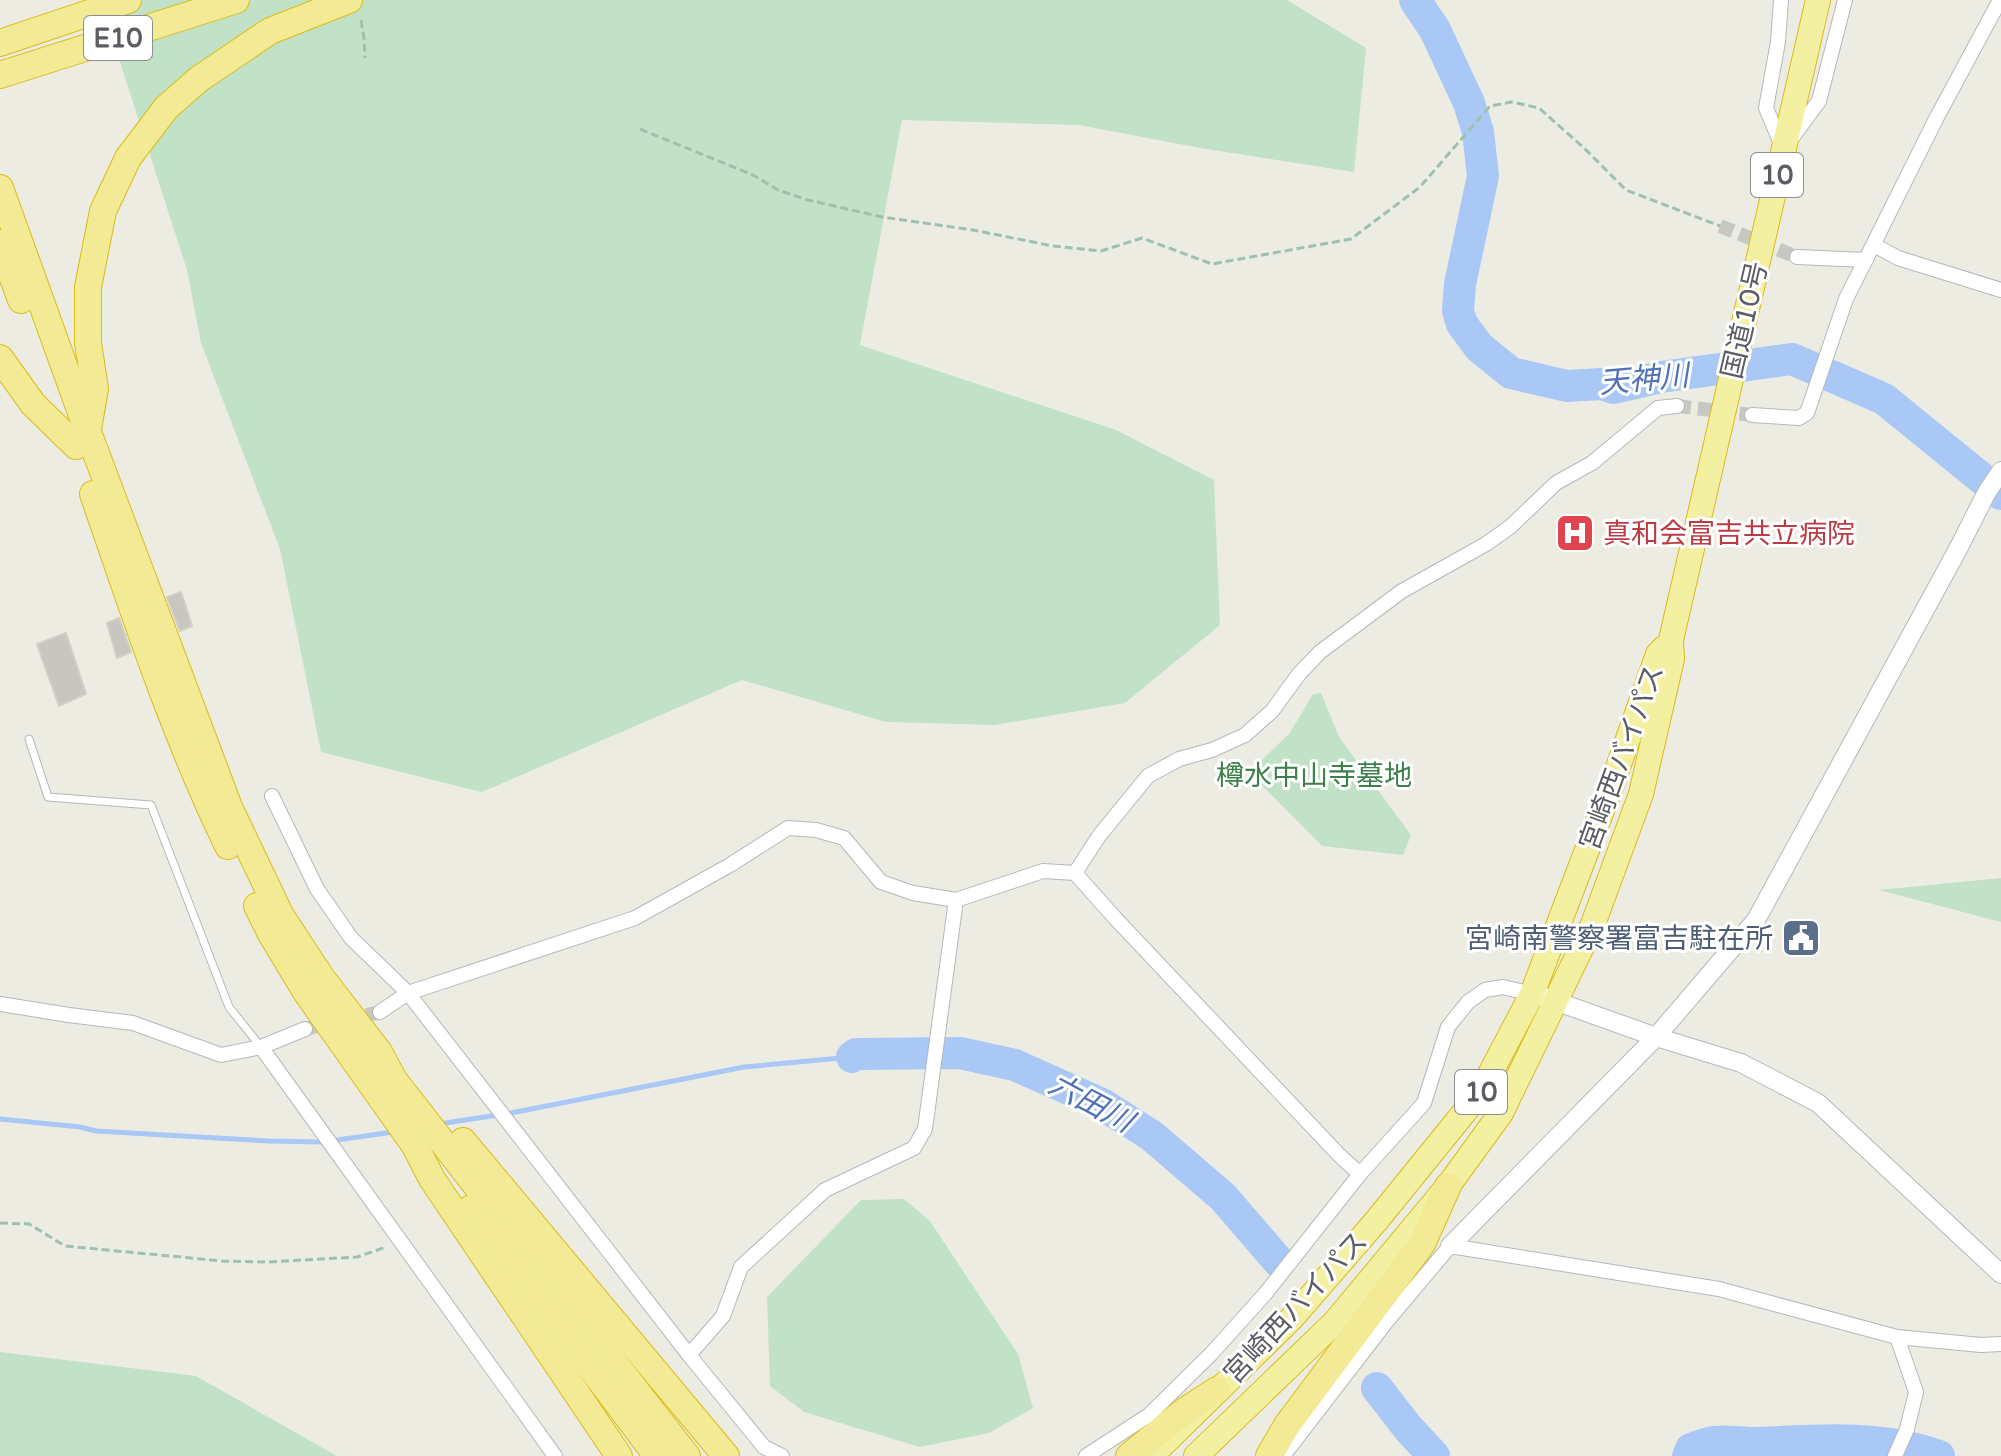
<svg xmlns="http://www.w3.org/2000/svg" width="2001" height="1456" viewBox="0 0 2001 1456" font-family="'Varela Round','Noto Sans JP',sans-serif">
<rect width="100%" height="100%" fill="#edece3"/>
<g fill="#c2e2c7">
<polygon points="100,0 1287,0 1366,48 1354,172 1200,148 1079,125 902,120 860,345 1116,430 1214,480 1220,625 1125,703 995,725 886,722 742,680 482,792 321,752 280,549 201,343 187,270"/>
<polygon points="1321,693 1339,737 1411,835 1403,855 1322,846 1249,772 1289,734 1313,694"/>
<polygon points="2001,878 2001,922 1879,890"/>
<polygon points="904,1199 930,1221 1018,1354 1033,1408 989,1433 920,1447 804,1412 770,1386 767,1297 861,1200"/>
<polygon points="0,1352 196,1376 337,1456 0,1456"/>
</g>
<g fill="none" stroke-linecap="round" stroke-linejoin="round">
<g stroke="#a9c8f6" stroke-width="5">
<polyline points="0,1119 80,1127 96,1131 269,1141 323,1142 393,1132"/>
<polyline points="439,1124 511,1113 744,1067 852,1057"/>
</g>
<g stroke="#a9c8f6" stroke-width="32">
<polyline points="1415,0 1435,30 1469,103 1478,132 1483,176 1460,284 1458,311 1462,324 1479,347 1511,373 1567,386 1602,384 1614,388 1661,377 1792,359 1884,399 2001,494"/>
<polyline points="852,1057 856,1054 960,1053 1015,1065 1102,1104 1152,1136 1223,1197 1279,1262"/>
<polyline points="1377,1388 1408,1428 1434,1456"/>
<path d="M1688 1456 1691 1449C1697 1447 1703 1444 1709 1443 1724 1439 1743 1444 1759 1443 1818 1440 1882 1435 1939 1456"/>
</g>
</g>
<g fill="#c8c6c0" stroke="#d1cec2" stroke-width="2">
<polygon points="181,592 192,626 180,631 167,597"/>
<polygon points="119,618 131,652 117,658 107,623"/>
<polygon points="66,633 86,694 59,706 37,644"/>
</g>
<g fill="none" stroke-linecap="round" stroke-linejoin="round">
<g stroke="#c8c8c3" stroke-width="14" stroke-dasharray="14 7" stroke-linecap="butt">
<polyline points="1720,226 1797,257"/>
<polyline points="1677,406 1752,415"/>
<polyline points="305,1029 380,1012"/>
</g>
<g stroke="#b6b7bc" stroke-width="9">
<polyline id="service" points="29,739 48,797 151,805 229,1007 261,1047"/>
</g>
<g stroke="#b6b7bc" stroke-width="16">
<g id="minor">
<polyline points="1781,0 1778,42 1766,108 1782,146"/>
<polyline points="1791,139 1819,101 1845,0"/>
<polyline points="1874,245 1898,258 2001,290"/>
<polyline points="1797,257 1866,260"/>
<polyline points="1752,415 1799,418 1807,413 1846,299 1937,117 2000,0"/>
<polyline points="272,796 317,889 351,938 408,993 689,1355 764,1447 782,1456"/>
<polyline points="1075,873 1099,836 1148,776 1179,759 1212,750 1245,735 1272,711 1299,674 1320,652 1402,591 1486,544 1510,527 1556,483 1592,463 1658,408 1677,406"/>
<polyline points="0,1004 69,1015 133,1023 221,1055 261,1047 305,1029"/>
<polyline points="380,1012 408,993 635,918 730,865 788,828 816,830 844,838 881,882 913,893 956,900 1043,871 1075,873 1115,918 1340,1156 1360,1174"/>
<polyline points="261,1047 555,1456"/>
<polyline points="689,1355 723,1316 741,1267 825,1190 914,1148 925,1129 956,900"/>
<polyline points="1086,1456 1149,1415 1211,1354 1265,1294 1360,1174 1424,1103 1448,1027 1468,1002 1485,990 1503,987 1532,994"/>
<polyline points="1283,1456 1387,1321 1450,1246 1719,1289 1897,1337 1981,1345 2001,1344"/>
<polyline points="1895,1456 1907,1429 1916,1392 1897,1337"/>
</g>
</g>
<g stroke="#b6b7bc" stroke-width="20">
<g id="tertiary">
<polyline points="1544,997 1656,1037 1741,1063 1818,1103 2001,1274"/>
<polyline points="1450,1246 1656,1037 1756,920 1958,549 1987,492 2001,471"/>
</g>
</g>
<g stroke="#dabd16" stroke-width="26">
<g id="trunk">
<polyline points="1151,1456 1292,1318 1377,1220 1480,1093 1532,994 1611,787 1658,654 1664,648"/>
<polyline points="1196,1456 1335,1322 1448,1186 1501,1113 1593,924 1641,794 1672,659 1671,640 1818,0"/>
</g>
</g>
<g stroke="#dabd16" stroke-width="28">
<g id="motorway">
<polyline points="0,43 128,0"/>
<polyline points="0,75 236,0"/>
<polyline points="0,188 88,432 229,807 281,916 321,977 379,1052 394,1080 687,1456"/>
<polyline points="0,243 21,300"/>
<polyline points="0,358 33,404 76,446"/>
<polyline points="88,429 95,389 88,343 88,287 103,211 128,158 166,108 199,79 270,31 349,0"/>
<path d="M93 494C134 612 173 733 228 846"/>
<polyline points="257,906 271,934 306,992 415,1146 432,1179 619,1456"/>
<polyline points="463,1141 726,1456"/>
<polyline points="471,1208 657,1456"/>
<polyline points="1129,1456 1183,1412 1217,1390"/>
<polyline points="1269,1456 1287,1425 1422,1244 1448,1186"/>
</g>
</g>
<g stroke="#9cc2ad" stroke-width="3" stroke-dasharray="8 4" stroke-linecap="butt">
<polyline points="361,20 364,38 365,58"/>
<polyline points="640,129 753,175 778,190 808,200 882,217 973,230 1053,246 1101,251 1142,238 1212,264 1351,239 1420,187 1490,106 1512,102 1539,108 1584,148 1626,190 1720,226"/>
<polyline points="0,1223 29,1224 65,1246 222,1261 267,1262 357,1257 386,1247"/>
</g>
<use href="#service" stroke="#fff" stroke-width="7"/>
<use href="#minor" stroke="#fff" stroke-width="14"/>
<use href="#tertiary" stroke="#fff" stroke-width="18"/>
<use href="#trunk" stroke="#f4f0a2" stroke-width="24"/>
<use href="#motorway" stroke="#f2ea95" stroke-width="26"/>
</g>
<defs>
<g id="hospital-square" transform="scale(2)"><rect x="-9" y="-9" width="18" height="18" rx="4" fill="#e0444e" stroke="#fff"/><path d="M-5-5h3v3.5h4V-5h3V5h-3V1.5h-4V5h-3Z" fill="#fff"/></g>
<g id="civic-square" transform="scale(2)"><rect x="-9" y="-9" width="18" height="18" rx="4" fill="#5c6f8a" stroke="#fff"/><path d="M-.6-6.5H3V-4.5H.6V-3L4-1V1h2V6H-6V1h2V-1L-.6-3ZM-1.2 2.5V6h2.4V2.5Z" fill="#fff"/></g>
</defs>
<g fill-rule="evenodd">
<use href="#hospital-square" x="1575" y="533"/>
<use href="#civic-square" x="1801" y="938"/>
</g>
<g text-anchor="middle" stroke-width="6" stroke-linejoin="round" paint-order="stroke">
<g fill="#fff" stroke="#8c8e91" stroke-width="2">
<rect x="84" y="16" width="68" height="44" rx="6"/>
<rect x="1751" y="153" width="52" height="44" rx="6"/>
<rect x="1455" y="1070" width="52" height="44" rx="6"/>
</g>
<g font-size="26" font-weight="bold" fill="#5b5d62">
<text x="118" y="47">E10</text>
<text x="1777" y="184">10</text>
<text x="1481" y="1101">10</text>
</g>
<g font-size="28" fill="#5b5d62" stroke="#fff">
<text transform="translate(1744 320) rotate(-77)" y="10">国道10号</text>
<text transform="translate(1621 757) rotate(-70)" y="10">宮崎西バイパス</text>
<text transform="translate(1295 1307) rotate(-47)" y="10">宮崎西バイパス</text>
</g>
<g font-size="28" fill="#be3a42" stroke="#fff" text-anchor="start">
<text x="1603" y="543">真和会富吉共立病院</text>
</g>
<g font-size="28" fill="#3d804b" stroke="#fff">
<text x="1314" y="785">樽水中山寺墓地</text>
</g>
<g font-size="28" fill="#4e5e75" stroke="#fff" text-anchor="end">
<text x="1773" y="948">宮崎南警察署富吉駐在所</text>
</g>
<g font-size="30" font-style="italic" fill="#4f71b7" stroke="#fff">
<text transform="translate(1644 379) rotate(-5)" y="10">天神川</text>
<text transform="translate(1091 1103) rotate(28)" y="10">六田川</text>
</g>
</g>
</svg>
